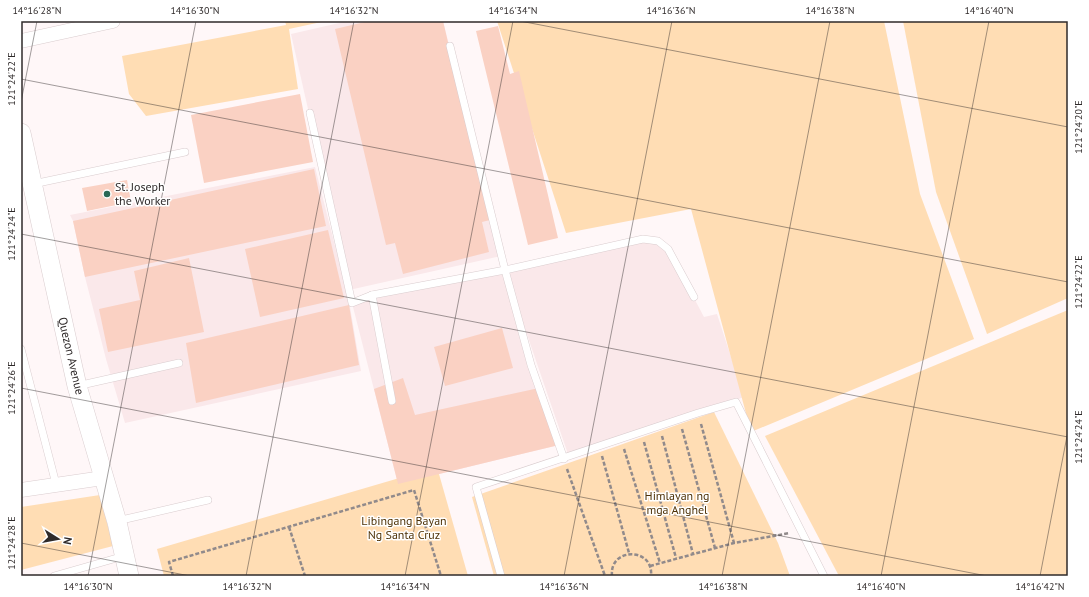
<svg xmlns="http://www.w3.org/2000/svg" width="1089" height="597" viewBox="0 0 1089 597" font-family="'PT Sans',sans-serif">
<rect width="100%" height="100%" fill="#fff7f8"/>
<g fill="#fae8ea">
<polygon points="348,21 443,21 501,256 349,290 291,34"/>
<polygon points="315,167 349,301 361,371 125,423 106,359 85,277 73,221 70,215"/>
<polygon points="643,239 658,241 668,249 704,317 717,314 744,397 569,457 508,279 559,445 398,484 352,303"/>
</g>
<g fill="#ffddb4">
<polygon points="285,21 326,21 289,29 298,89 146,116 129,94 122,56 286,25"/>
<polygon points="497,21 884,21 920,194 974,339 751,432 691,209 566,233"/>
<polygon points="903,21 1068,21 1068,298 987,334 936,192"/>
<polygon points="1068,310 1068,576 839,576 765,436"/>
<polygon points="714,412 778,543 790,576 494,576 472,497"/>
<polygon points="437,467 468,576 164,576 157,549"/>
<polygon points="100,495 113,546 21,570 21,507"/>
</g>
<g fill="#fad1c3">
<polygon points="369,21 443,21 490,220 482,222 489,252 403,274 395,243 386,245 335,29"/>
<polygon points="498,26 510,74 519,71 558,238 528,245 476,31"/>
<polygon points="300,94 313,162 204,183 191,115"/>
<polygon points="314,169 326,226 85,277 73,221"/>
<polygon points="127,180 131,202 87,211 82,188"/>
<polygon points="328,230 344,298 260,317 245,249"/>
<polygon points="189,258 204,332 108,352 99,309 140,300 134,271"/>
<polygon points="349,305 359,365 196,403 186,343"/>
<polygon points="502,328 513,368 445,386 434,347"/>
<polygon points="403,378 415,415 539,388 559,445 398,484 374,389"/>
</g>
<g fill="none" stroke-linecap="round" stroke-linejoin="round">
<g stroke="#dacdcf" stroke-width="8">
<g id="service">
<polyline points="450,46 505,270 531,365 564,459"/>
<polyline points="310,113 352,303 372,295 505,270 643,239 658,241 668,249 694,297"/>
<polyline points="33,184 185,152"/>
<polyline points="372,295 392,401"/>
<polyline points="21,349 56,484"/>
<polyline points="77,386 179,363"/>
<polyline points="117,521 208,500"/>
<polyline points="54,576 124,556"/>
<polyline points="501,576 476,487 698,413 736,402 824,576"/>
</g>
</g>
<g stroke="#dacdcf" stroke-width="15">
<g id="minor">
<polyline points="21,41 113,21"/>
<polyline points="21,490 103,478"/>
</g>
</g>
<g stroke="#dacdcf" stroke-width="20">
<polyline id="secondary" points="21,133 77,386 117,522 129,576"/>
</g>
<g stroke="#918a8b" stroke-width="2.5" stroke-dasharray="4 2" stroke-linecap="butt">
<polyline points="701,424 734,543"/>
<polyline points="682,429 715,548"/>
<polyline points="662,436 693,554"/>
<polyline points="644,442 676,558"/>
<polyline points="624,449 660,563"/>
<polyline points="602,456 629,553"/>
<polyline points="567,469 605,576"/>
<polyline points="289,527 305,576"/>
<polyline points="650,566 734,543 790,533"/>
<polyline points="173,576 169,562 414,490 441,576"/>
<path d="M612 576C609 547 654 547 651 576"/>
</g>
<use href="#service" stroke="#fff" stroke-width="7"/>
<use href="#minor" stroke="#fff" stroke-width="14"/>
<use href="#secondary" stroke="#fff" stroke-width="19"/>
</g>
<path fill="none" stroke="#2f2a2a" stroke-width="1" stroke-opacity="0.45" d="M520 21 1068 127M21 79 1068 282M21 102 37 21M21 234 1068 437M21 388 987 576M21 543 190 576M88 576 196 21M246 576 354 21M405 576 513 21M564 576 672 21M722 576 830 21M881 576 989 21M1040 576 1068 431"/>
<circle fill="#2a6855" stroke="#fff" stroke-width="1.5" cx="107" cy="194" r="4"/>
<g text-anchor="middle" stroke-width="3" stroke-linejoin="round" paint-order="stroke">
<g font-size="12" fill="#2f2a2a" stroke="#fff" text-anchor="start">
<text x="115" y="191">St. Joseph<tspan x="115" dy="14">the Worker</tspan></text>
</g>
<g font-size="12" fill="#2f2a2a" stroke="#fff">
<text transform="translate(71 356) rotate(77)" y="4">Quezon Avenue</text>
</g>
<g font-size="12" fill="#4e3207" stroke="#fff">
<text x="677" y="500">Himlayan ng<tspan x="677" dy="14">mga Anghel</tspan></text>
<text x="404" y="525">Libingang Bayan<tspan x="404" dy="14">Ng Santa Cruz</tspan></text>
</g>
</g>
<rect width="1089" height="597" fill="none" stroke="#ffffff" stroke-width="44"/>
<g transform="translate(58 539) rotate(101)" stroke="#ffffff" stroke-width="3" paint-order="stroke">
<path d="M0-3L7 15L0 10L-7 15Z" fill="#2f2a2a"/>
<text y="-6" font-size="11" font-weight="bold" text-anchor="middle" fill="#2f2a2a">N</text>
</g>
<rect x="22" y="22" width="1045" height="553" fill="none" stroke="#2f2a2a" stroke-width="1.5"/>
<g font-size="10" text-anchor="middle" fill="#2f2a2a">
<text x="37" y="14">14°16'28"N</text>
<text x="195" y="14">14°16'30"N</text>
<text x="354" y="14">14°16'32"N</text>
<text x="513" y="14">14°16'34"N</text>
<text x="671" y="14">14°16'36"N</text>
<text x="830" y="14">14°16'38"N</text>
<text x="989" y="14">14°16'40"N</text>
<text transform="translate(11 79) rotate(-90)" y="4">121°24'22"E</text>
<text transform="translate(1078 127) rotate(-90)" y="4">121°24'20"E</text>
<text transform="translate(11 234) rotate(-90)" y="4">121°24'24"E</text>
<text transform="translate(1078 282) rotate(-90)" y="4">121°24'22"E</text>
<text transform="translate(11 388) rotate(-90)" y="4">121°24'26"E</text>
<text transform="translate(1078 437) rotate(-90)" y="4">121°24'24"E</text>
<text transform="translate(11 543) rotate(-90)" y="4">121°24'28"E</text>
<text x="88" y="590">14°16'30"N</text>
<text x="247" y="590">14°16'32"N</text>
<text x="405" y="590">14°16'34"N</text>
<text x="564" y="590">14°16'36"N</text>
<text x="723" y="590">14°16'38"N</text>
<text x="881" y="590">14°16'40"N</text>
<text x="1040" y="590">14°16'42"N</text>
</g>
</svg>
